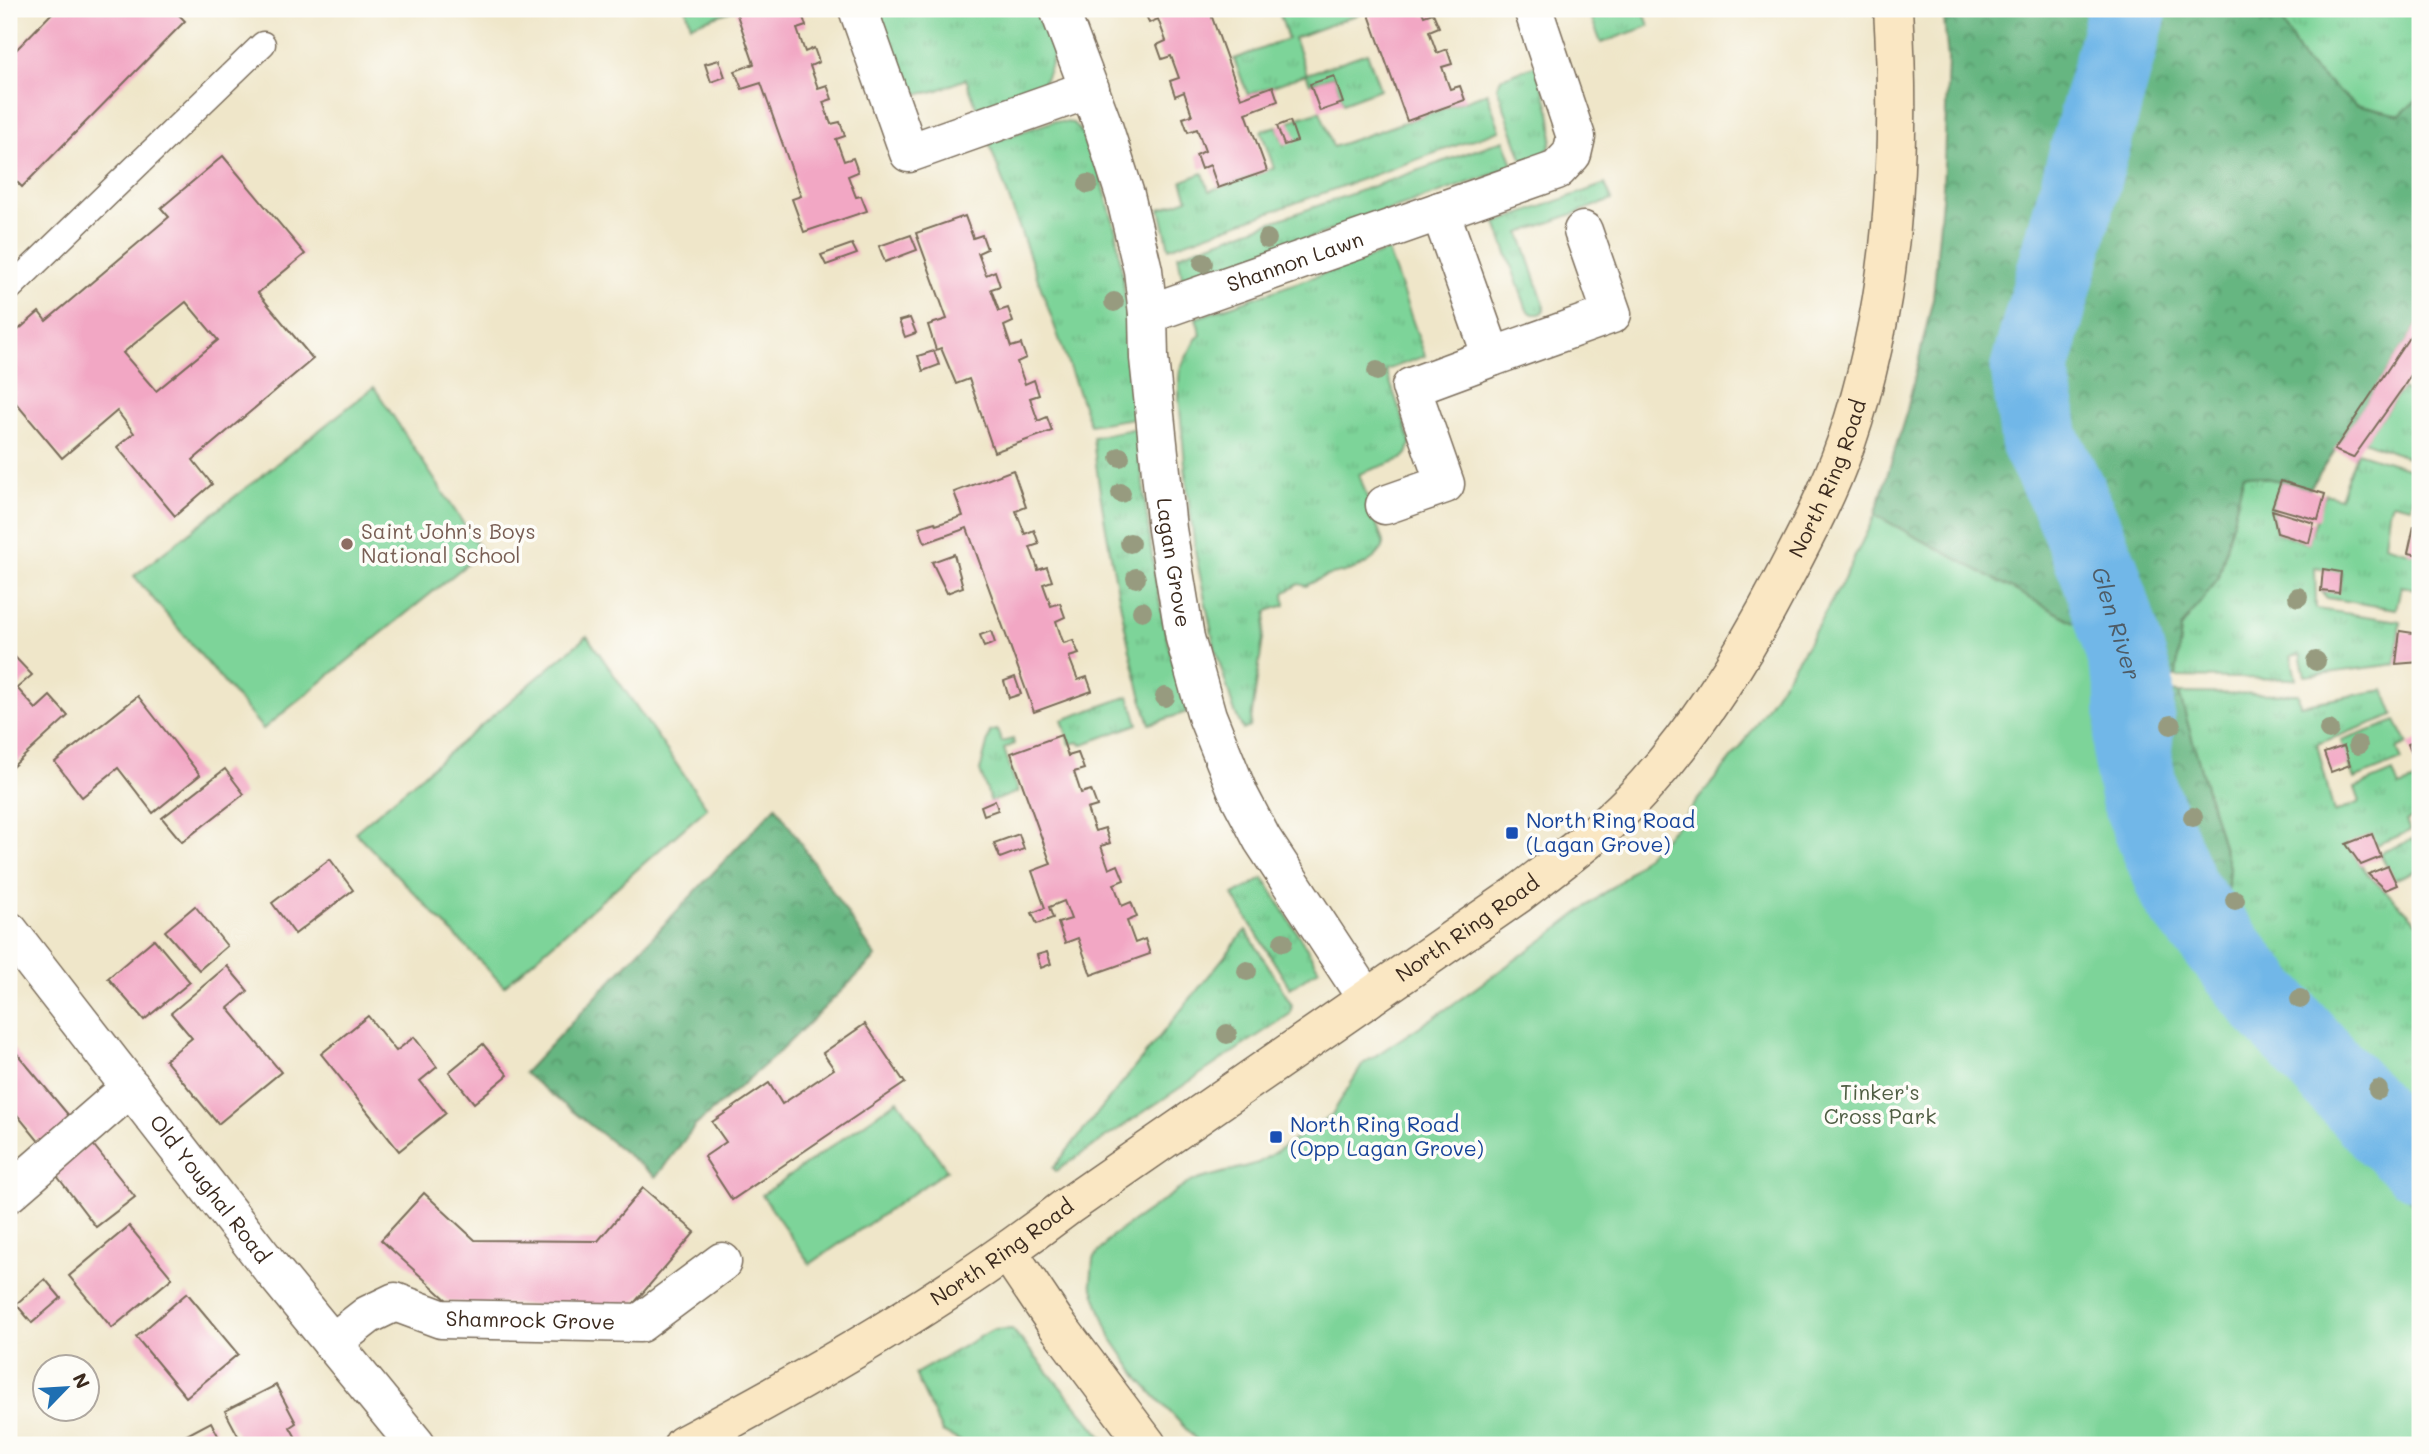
<svg xmlns="http://www.w3.org/2000/svg" width="2429" height="1454" viewBox="0 0 2429 1454" font-family="Mali,sans-serif">
<defs>
<pattern id="grass-tufts" width="24" height="20" patternUnits="userSpaceOnUse" patternTransform="scale(1.75)"><rect width="24" height="20" fill="#7dd499"/><path d="M3 7l-1-3M5 7V3M7 7l1-3M15 17l-1-3M17 17v-4M19 17l1-3" fill="none" stroke="#6db683"/></pattern>
<pattern id="forest-crowns" width="20" height="18" patternUnits="userSpaceOnUse" patternTransform="scale(1.75)"><rect width="20" height="18" fill="#66b681"/><path d="M2 6a3 3 0 1 1 6 0M12 15a3 3 0 1 1 6 0" fill="none" stroke="#559469"/></pattern>
</defs>
<rect width="100%" height="100%" fill="#fdfcf7"/>
<filter id="ink" filterUnits="userSpaceOnUse"><feTurbulence type="fractalNoise" baseFrequency=".0143" numOctaves="2"/><feDisplacementMap in="SourceGraphic" scale="14" xChannelSelector="R" yChannelSelector="G"/><feConvolveMatrix kernelMatrix="1 2 1 2 8 2 1 2 1" color-interpolation-filters="sRGB"/></filter>
<filter id="wash" filterUnits="userSpaceOnUse"><feTurbulence type="fractalNoise" baseFrequency=".00686" numOctaves="4" result="noise"/><feDisplacementMap in="SourceGraphic" scale="28" xChannelSelector="R" yChannelSelector="G"/><feGaussianBlur stdDeviation="1.57" result="paint"/><feColorMatrix in="noise" values="0 0 0 0 0 0 0 0 0 0 0 0 0 0 0 0 0 1.4 0 .05"/><feComposite in="paint" operator="in"/></filter>
<g filter="url(#wash)">
<rect width="100%" height="100%" fill="#efe6c9"/>
<g fill="url(#grass-tufts)" stroke="#5c7f5c" stroke-width="2">
<polygon points="686,9 737,9 691,25"/>
<path d="M877 9H1041C1055 47 1061 48 1041 87L977 109 966 79C948 85 923 101 905 89Z"/>
<polygon points="1278,9 1358,9 1360,14 1294,38 1307,74 1367,53 1380,89 1343,103 1334,76 1310,84 1306,74 1248,95 1234,59 1288,39"/>
<polygon points="1588,9 1643,9 1649,26 1601,43"/>
<polygon points="2275,9 2420,9 2420,97 2400,115 2355,105 2304,61"/>
<path d="M1536 65C1542 88 1564 136 1544 155 1539 160 1530 161 1524 164L1497 87 1501 78Z"/>
<polygon points="1487,93 1500,130 1169,248 1160,209 1188,199 1182,181 1203,173 1209,191 1274,168 1261,131 1277,126 1284,145 1290,121 1320,111 1333,147"/>
<polygon points="1054,121 1073,123 1091,143 1116,231 1130,331 1130,374 1134,418 1090,425 989,143"/>
<polygon points="1504,140 1514,167 1183,282 1178,255"/>
<polygon points="1605,184 1612,200 1520,233 1544,304 1544,310 1540,314 1533,314 1527,310 1496,223"/>
<path d="M1388 251 1425 356 1386 370 1411 443 1407 454 1402 459 1359 474 1383 542V548C1370 567 1347 572 1327 576 1320 578 1312 583 1306 586L1299 584 1284 593 1285 605 1267 611 1250 727 1243 730 1234 710 1215 648 1196 556 1188 496 1179 399V379L1180 369 1196 339 1201 335 1196 318Z"/>
<polygon points="2402,389 2420,398 2420,462 2364,441"/>
<path d="M1137 428C1147 523 1157 621 1187 712L1150 724C1135 679 1126 633 1117 587 1107 537 1098 488 1093 437Z"/>
<polygon points="2357,452 2420,472 2420,486 2416,486 2411,507 2392,503 2389,512 2385,545 2420,555 2420,590 2401,586 2396,609 2327,598 2321,591 2339,592 2341,573 2315,567 2316,609 2400,621 2396,664 2305,676 2300,654 2291,656 2296,679 2176,677 2181,628 2219,577 2244,474 2281,481 2272,510 2277,533 2308,543 2325,494 2340,498"/>
<polygon points="2384,690 2394,715 2317,744 2334,813 2360,802 2355,788 2393,772 2399,787 2420,779 2420,815 2406,821 2410,831 2376,845 2372,834 2347,845 2368,874 2420,925 2420,1133 2352,1062 2226,909 2229,867 2179,693 2298,694 2300,705"/>
<polygon points="1129,696 1138,724 1081,745 1079,742 1070,744 1062,720"/>
<polygon points="2396,721 2408,744 2397,749 2402,760 2354,779 2341,741"/>
<polygon points="997,730 1002,742 1013,739 1014,744 1004,749 1018,792 991,802 980,771 990,732"/>
<polygon points="2413,839 2420,853 2420,869 2394,880 2380,853"/>
<polygon points="1264,878 1319,969 1290,988 1233,895"/>
<polygon points="1246,930 1292,1005 1290,1014 1056,1171 1053,1168"/>
<polygon points="1012,1329 1109,1445 968,1445 942,1432 915,1374 992,1330"/>
</g>
<g fill="url(#forest-crowns)" stroke="#507050" stroke-width="2">
<polygon points="1943,9 2275,9 2304,61 2355,105 2400,115 2420,97 2420,321 2309,490 2281,481 2244,474 2219,577 2181,628 2176,677 2116,670 2098,635 1875,515 1907,410 1933,298 1943,187 1948,59"/>
<polygon points="2114,689 2179,693 2229,867 2226,909 2352,1062 2420,1133 2420,1211 2332,1120 2248,1027 2147,892 2095,768 2096,724"/>
<polygon points="776,806 876,957 775,1056 695,1126 656,1177 524,1073"/>
</g>
<g fill="#7dd499" stroke="#5c7f5c" stroke-width="2">
<polygon points="374,387 482,552 263,729 134,576"/>
<polygon points="1875,515 2098,635 2116,670 2114,689 2096,724 2095,768 2147,892 2248,1027 2332,1120 2420,1211 2420,1445 1201,1445 1141,1381 1110,1336 1091,1283 1093,1259 1112,1236 1190,1182 1258,1163 1331,1116 1363,1064 1449,1007 1547,937 1624,878 1678,824 1741,747 1807,645 1843,581"/>
<polygon points="587,636 707,808 504,986 355,832"/>
<polygon points="898,1100 947,1170 810,1264 762,1195"/>
</g>
<g fill="none" stroke-linecap="round" stroke-linejoin="round">
<path stroke="#71b7e8" stroke-width="79" id="s1" d="M2128 9 2030 368 2040 441 2068 496 2101 575 2134 682 2135 722 2132 757 2140 797 2181 894 2266 1001 2383 1129 2420 1162"/>
</g>
<g id="blocks">
<g fill="#f2a7c4" fill-rule="evenodd">
<polygon points="56,9 173,9 185,21 22,187 9,174 9,57"/>
<polygon points="735,9 790,9 792,14 801,11 806,26 797,29 805,52 814,48 819,62 810,66 818,88 827,85 832,99 823,102 831,124 840,122 845,136 836,139 844,161 853,158 858,172 848,176 856,197 861,196 867,211 804,232 792,199 801,196 761,83 742,89 735,71 754,64"/>
<polygon points="1144,9 1209,9 1241,98 1273,86 1278,101 1246,113 1267,171 1218,188 1210,165 1201,169 1196,155 1205,151 1197,129 1188,132 1183,118 1192,115 1184,92 1175,96 1170,81 1179,78 1171,56 1162,59 1157,45 1166,41 1158,19 1149,23"/>
<polygon points="1367,9 1421,9 1424,16 1433,13 1439,27 1429,31 1437,53 1447,49 1452,64 1442,67 1450,89 1460,86 1465,100 1407,121"/>
<polygon points="719,60 725,77 711,82 705,64"/>
<polygon points="1334,76 1343,103 1320,111 1310,84"/>
<polygon points="1290,121 1297,141 1284,145 1277,126"/>
<path d="M223 156 305 254 258 293 313 359 193 460 212 484 175 516 117 447 134 433 117 411 62 458 9 395V338L39 312 46 321 169 217 161 208ZM186 302 218 340 156 391 123 353Z"/>
<polygon points="965,216 973,238 982,235 987,249 978,253 986,275 995,271 1000,286 991,289 999,311 1008,308 1013,322 1004,326 1011,347 1021,344 1026,358 1017,362 1025,384 1034,380 1039,395 1030,398 1038,421 1047,417 1052,431 994,452 969,379 956,384 941,348 936,350 928,325 947,319 916,233"/>
<polygon points="911,235 917,250 885,262 879,246"/>
<polygon points="852,244 857,254 826,265 821,255"/>
<polygon points="910,318 916,333 905,337 899,321"/>
<polygon points="2420,321 2420,361 2402,389 2353,458 2334,450"/>
<polygon points="934,351 939,365 923,371 918,356"/>
<polygon points="1013,470 1026,507 1016,511 1025,534 1034,530 1039,544 1030,547 1037,566 1038,570 1047,567 1052,581 1043,584 1051,606 1060,603 1065,617 1056,621 1062,639 1064,643 1073,640 1079,654 1069,657 1078,680 1087,677 1092,691 1034,712 967,528 925,543 919,527 935,522 936,525 963,516 954,492"/>
<polygon points="2281,481 2325,494 2318,520 2272,507"/>
<polygon points="2272,510 2314,523 2309,543 2277,533"/>
<polygon points="2414,526 2420,527 2420,555 2408,553"/>
<polygon points="954,554 963,587 947,593 932,562"/>
<polygon points="2323,569 2341,572 2339,593 2321,591"/>
<polygon points="991,631 995,643 984,647 980,635"/>
<polygon points="2400,631 2420,634 2420,662 2396,664"/>
<polygon points="12,654 32,675 17,688 36,709 50,696 68,716 9,770 9,657"/>
<polygon points="1015,677 1021,694 1009,698 1004,681"/>
<polygon points="138,696 200,775 153,813 118,768 82,797 55,762"/>
<polygon points="1061,735 1068,756 1078,753 1084,769 1074,772 1081,793 1091,790 1097,806 1087,809 1095,831 1105,828 1110,843 1101,846 1109,869 1118,865 1124,880 1114,884 1122,906 1131,902 1137,917 1127,921 1135,943 1145,939 1150,954 1091,975 1078,938 1065,943 1058,923 1071,919 1064,901 1049,907 1053,918 1037,924 1032,913 1045,908 1032,871 1051,864 1011,753"/>
<polygon points="2420,739 2420,774 2408,744"/>
<polygon points="2344,746 2350,765 2331,772 2324,753"/>
<polygon points="225,769 244,794 182,842 162,818"/>
<polygon points="995,800 998,810 984,815 981,806"/>
<polygon points="1019,834 1024,849 1000,858 994,843"/>
<polygon points="2372,834 2381,857 2361,865 2346,844"/>
<polygon points="330,859 353,890 295,934 272,903"/>
<polygon points="2388,866 2397,885 2385,890 2368,874"/>
<polygon points="195,906 227,946 199,970 165,931"/>
<polygon points="154,939 190,982 144,1020 108,978"/>
<polygon points="1047,952 1051,964 1041,968 1037,955"/>
<polygon points="227,966 248,991 228,1008 281,1072 218,1124 165,1060 192,1038 171,1013"/>
<polygon points="368,1016 396,1051 414,1037 437,1067 420,1081 446,1113 399,1151 321,1054"/>
<polygon points="865,1024 905,1083 732,1200 704,1157 726,1142 712,1122 769,1083 782,1104 834,1069 823,1053"/>
<polygon points="9,1044 75,1123 45,1149 9,1105"/>
<polygon points="483,1044 508,1075 474,1103 449,1072"/>
<polygon points="91,1142 135,1197 96,1227 54,1172"/>
<polygon points="643,1188 695,1232 629,1309 449,1302 381,1240 424,1193 475,1240 598,1241"/>
<polygon points="129,1226 172,1278 112,1328 69,1276"/>
<polygon points="45,1279 61,1298 32,1323 16,1304"/>
<polygon points="187,1293 238,1354 186,1397 136,1337"/>
<polygon points="276,1385 296,1423 290,1427 300,1445 237,1445 242,1443 225,1411"/>
<polygon points="211,1422 223,1445 168,1445"/>
</g>
</g>
</g>
<g filter="url(#ink)">
<use href="#blocks" fill-opacity="0" stroke="#7a6c5a" stroke-width="2"/>
<g fill="none" stroke-linecap="round" stroke-linejoin="round">
<g stroke="#7a6c5a" stroke-width="27">
<polyline id="service" points="9,289 263,44"/>
</g>
<g stroke="#7a6c5a" stroke-width="41">
<g id="minor">
<polyline points="858,9 909,153 1090,89"/>
<path id="s2" d="M1059 9 1102 123 1125 195 1143 270 1148 314 1149 358 1167 529 1185 638 1207 716 1239 795 1262 839 1367 999"/>
<polyline points="1440,211 1492,357 1612,314 1583,231"/>
<path id="s3" d="M1148 314 1557 170 1572 154 1576 137 1533 9"/>
<polyline points="1385,505 1445,484 1411,387 1492,357"/>
<polyline points="9,1193 131,1087"/>
<path id="s4" d="M332 1343 368 1315 395 1302 441 1319 640 1323 722 1262"/>
</g>
</g>
<g stroke="#7a6c5a" stroke-width="41">
<g id="tertiary">
<path id="s5" d="M9 931 271 1268 416 1445"/>
</g>
</g>
<g stroke="#7a6c5a" stroke-width="41">
<g id="secondary">
<polyline points="1008,1252 1055,1322 1147,1445"/>
<path id="s6" d="M683 1445C817 1374 947 1299 1068 1206L1517 895C1561 861 1609 827 1646 785 1700 724 1744 654 1781 583 1805 537 1829 492 1846 443 1894 303 1902 156 1893 9"/>
</g>
</g>
<use href="#service" stroke="#fff" stroke-width="24"/>
<use href="#minor" stroke="#fff" stroke-width="38"/>
<use href="#tertiary" stroke="#fff" stroke-width="38"/>
<use href="#secondary" stroke="#fae7c3" stroke-width="38"/>
</g>
<g fill="#979b7f">
<circle cx="1088" cy="184" r="10"/>
<circle cx="1267" cy="239" r="10"/>
<circle cx="1203" cy="263" r="10"/>
<circle cx="1114" cy="302" r="10"/>
<circle cx="1377" cy="371" r="10"/>
<circle cx="1120" cy="457" r="10"/>
<circle cx="1121" cy="493" r="10"/>
<circle cx="1130" cy="543" r="10"/>
<circle cx="1136" cy="578" r="10"/>
<circle cx="2298" cy="597" r="10"/>
<circle cx="1142" cy="611" r="10"/>
<circle cx="2316" cy="661" r="10"/>
<circle cx="1165" cy="697" r="10"/>
<circle cx="2171" cy="725" r="10"/>
<circle cx="2329" cy="730" r="10"/>
<circle cx="2358" cy="745" r="10"/>
<circle cx="2193" cy="817" r="10"/>
<circle cx="2235" cy="900" r="10"/>
<circle cx="1283" cy="942" r="10"/>
<circle cx="1247" cy="971" r="10"/>
<circle cx="2300" cy="999" r="10"/>
<circle cx="1227" cy="1034" r="10"/>
<circle cx="2378" cy="1090" r="10"/>
</g>
</g>
<circle fill="#8d6e63" stroke="#fdfcf7" stroke-width="2.5" cx="347" cy="544" r="7"/>
<g fill="#1a4fb4" stroke="#fdfcf7" stroke-width="2.5">
<rect x="1505" y="826" width="14" height="14" rx="3.5"/>
<rect x="1269" y="1130" width="14" height="14" rx="3.5"/>
</g>
<g text-anchor="middle" stroke-width="7" stroke-linejoin="round" paint-order="stroke">
<g font-size="21" fill="#3b2a1e" stroke="#fdfcf7">
<text dy="7" stroke="none"><textPath href="#s3" startOffset="156">Shannon Lawn</textPath></text>
<text dy="7" stroke="none"><textPath href="#s6" startOffset="1528">North Ring Road</textPath></text>
<text dy="7" stroke="none"><textPath href="#s2" startOffset="569">Lagan Grove</textPath></text>
<text dy="7" stroke="none"><textPath href="#s6" startOffset="940">North Ring Road</textPath></text>
<text dy="7" stroke="none"><textPath href="#s5" startOffset="327">Old Youghal Road</textPath></text>
<text dy="7" stroke="none"><textPath href="#s6" startOffset="373">North Ring Road</textPath></text>
<text dy="7" stroke="none"><textPath href="#s4" startOffset="214">Shamrock Grove</textPath></text>
</g>
<g font-size="21" fill="#785e54" stroke="#fdfcf7" text-anchor="start">
<text x="361" y="539">Saint John's Boys<tspan x="361" dy="24">National School</tspan></text>
</g>
<g font-size="21" fill="#164399" stroke="#fdfcf7" text-anchor="start">
<text x="1526" y="828">North Ring Road<tspan x="1526" dy="24">(Lagan Grove)</tspan></text>
<text x="1290" y="1132">North Ring Road<tspan x="1290" dy="24">(Opp Lagan Grove)</tspan></text>
</g>
<g font-size="21" fill="#4f5d43" stroke="#fdfcf7">
<text x="1880" y="1100">Tinker's<tspan x="1880" dy="24">Cross Park</tspan></text>
</g>
<g font-size="23" font-style="italic" fill="#4e5b65" stroke="#fdfcf7">
<text dy="8" stroke="none"><textPath href="#s1" startOffset="644">Glen River</textPath></text>
</g>
</g>
<rect width="2429" height="1454" fill="none" stroke="#fdfcf7" stroke-width="35"/>
<g transform="translate(66 1388) rotate(65)"><circle r="33" fill="#fdfcf7" stroke="#afa8a0" stroke-width="2"/>
<path d="M0-5L12 26L0 18L-12 26Z" fill="#1f6fb2"/>
<text y="-10" font-size="19" font-weight="bold" text-anchor="middle" fill="#3b2a1e">N</text>
</g>
</svg>
